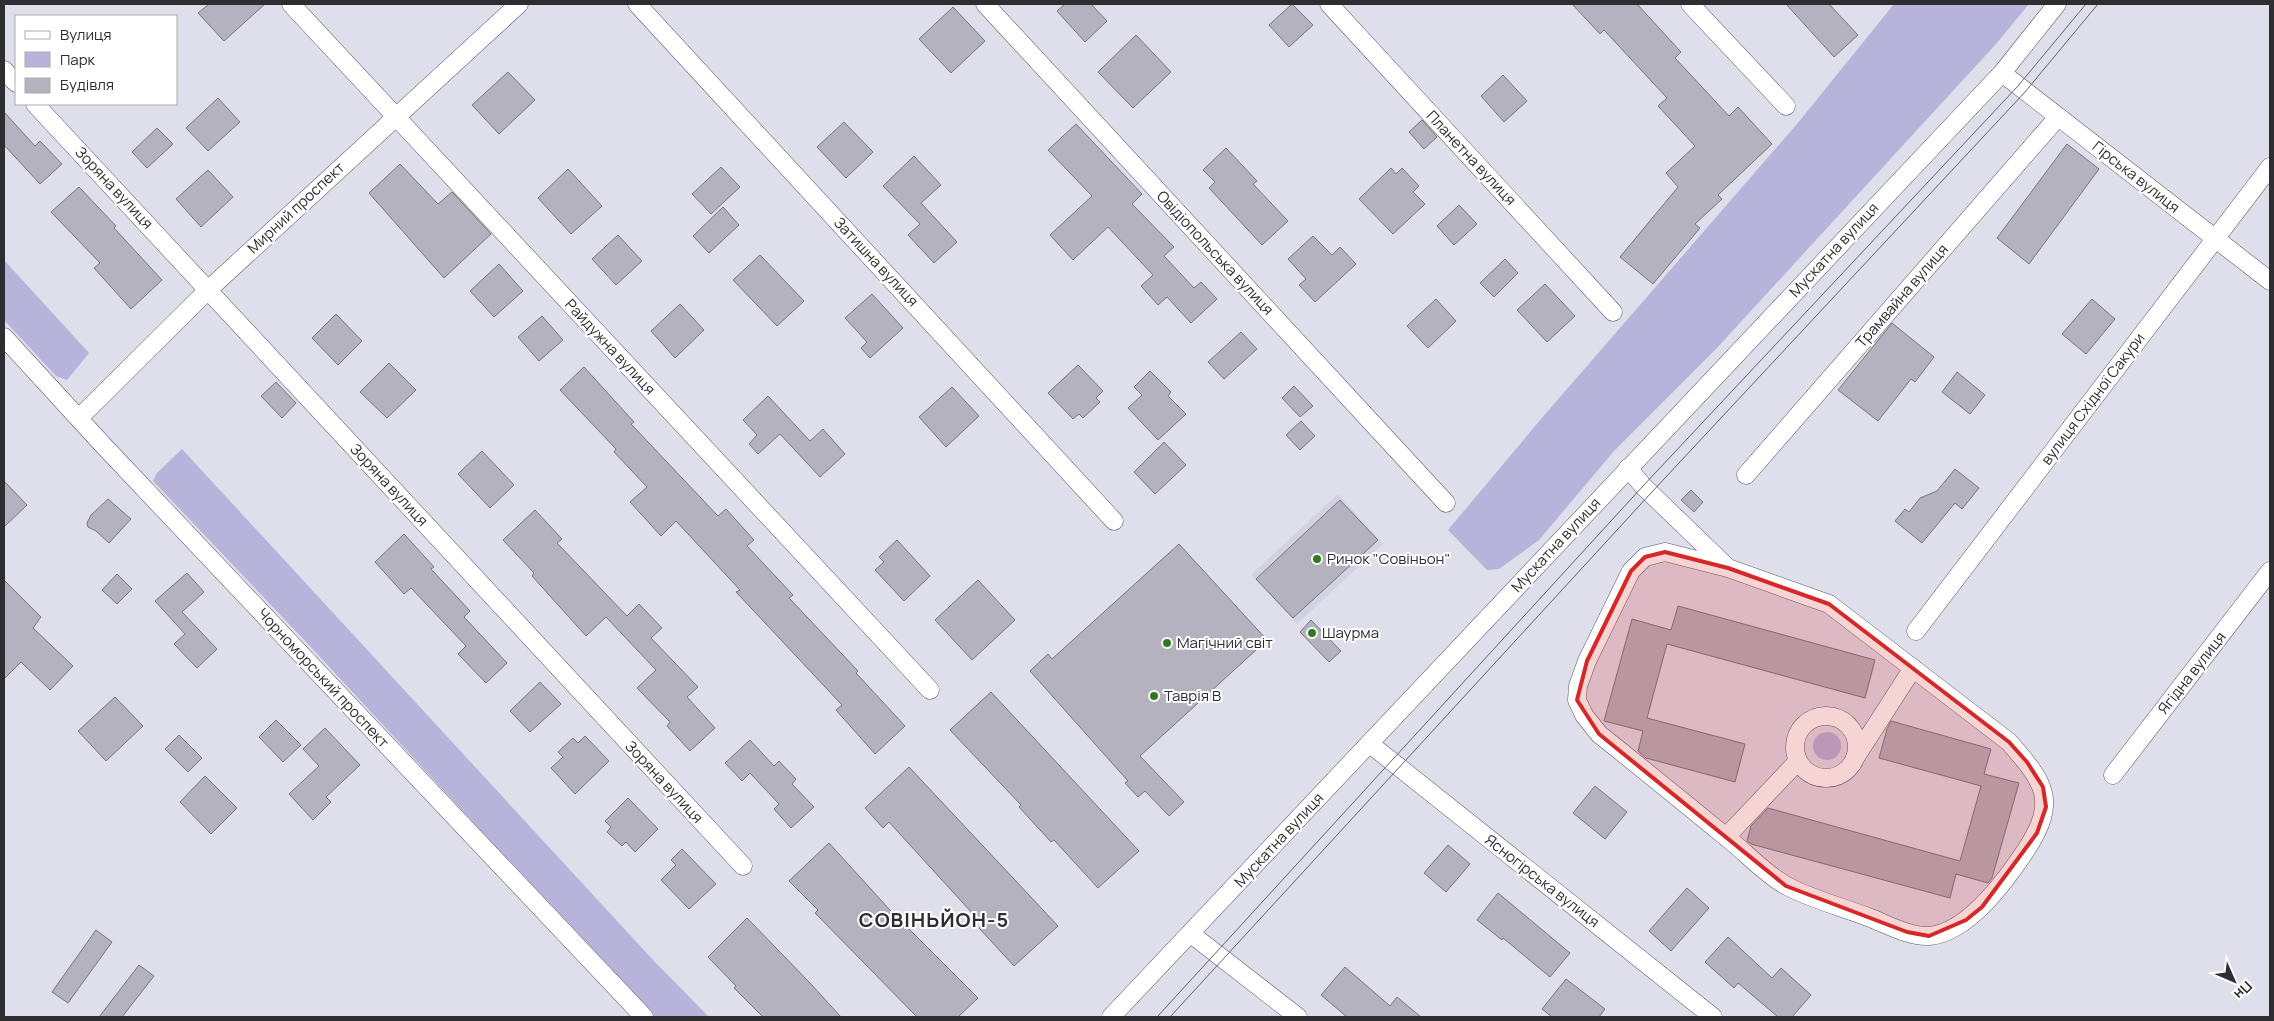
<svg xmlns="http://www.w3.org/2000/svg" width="2274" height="1021" viewBox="0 0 2274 1021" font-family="Manrope,sans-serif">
<rect width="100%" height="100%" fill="#dfdeeb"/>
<polygon fill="#d3d1e4" points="1338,494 1383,544 1297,624 1251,575"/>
<g fill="#b7b3db">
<polygon points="1894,4 2029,4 1996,44 1715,350 1614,451 1539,540 1499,569 1487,570 1448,530 1541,419 1797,124"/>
<polygon points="4,260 89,353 67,380 56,376 4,320"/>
<polygon points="182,449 654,961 709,1017 654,1017 307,643 153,481 157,473"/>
<circle cx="1827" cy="746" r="14"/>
</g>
<g fill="#b3b2be" stroke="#767580">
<polygon points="209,4 265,4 224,41 198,13"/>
<polygon points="1065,4 1091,4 1107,21 1085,42 1057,11"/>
<polygon points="1292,4 1313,25 1289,47 1269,25"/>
<polygon points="1572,4 1637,4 1681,52 1675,58 1729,116 1738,107 1772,144 1718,195 1722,199 1695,224 1700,228 1653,284 1620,257 1678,187 1666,173 1695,146 1658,106 1667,98 1604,30 1600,34"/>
<polygon points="1786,4 1829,4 1858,35 1834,57"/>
<polygon points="953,7 985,41 951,73 919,39"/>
<polygon points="1136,35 1171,72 1133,108 1098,72"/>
<polygon points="508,72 535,100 499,134 472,105"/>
<polygon points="1503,75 1527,101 1504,122 1481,96"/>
<polygon points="218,98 240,122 208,151 186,128"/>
<polygon points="4,112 35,146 40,141 62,164 40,184 4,145"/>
<polygon points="1422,120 1437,137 1424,149 1409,132"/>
<polygon points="844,122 873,152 846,178 817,147"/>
<polygon points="1076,124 1142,194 1132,204 1174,247 1164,256 1194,288 1201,282 1217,299 1191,323 1167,297 1158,305 1141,286 1153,275 1108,227 1073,260 1050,235 1092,196 1048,150"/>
<polygon points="157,128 173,144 147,168 132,152"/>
<polygon points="2067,144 2099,169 2029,264 1997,238"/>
<polygon points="1226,148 1257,181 1253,184 1288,221 1262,245 1209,188 1215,182 1203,170"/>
<polygon points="914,156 941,185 921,203 957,242 934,263 908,235 920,224 883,186"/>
<polygon points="400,164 438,204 452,192 491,234 444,278 369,193"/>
<polygon points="721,167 740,187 711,214 692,194"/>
<polygon points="1391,168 1396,174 1402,168 1419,186 1413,192 1425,204 1393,234 1359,199"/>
<polygon points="568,169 602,206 571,234 538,198"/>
<polygon points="208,170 233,197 201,227 176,199"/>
<polygon points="79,187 116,226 114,228 162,280 131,309 94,268 100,263 51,212"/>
<polygon points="1459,205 1477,224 1454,245 1437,226"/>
<polygon points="723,207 739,225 709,253 693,236"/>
<polygon points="618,235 642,261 616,285 592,259"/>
<polygon points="1313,236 1332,255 1340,247 1356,264 1315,302 1299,285 1306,279 1288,259"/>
<polygon points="760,255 804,301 777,326 733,280"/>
<polygon points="1505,259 1518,273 1494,297 1480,283"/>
<polygon points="499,264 523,291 494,317 470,291"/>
<polygon points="1545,284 1575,316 1547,342 1517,310"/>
<polygon points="872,294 903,328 870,358 861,348 867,342 845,318"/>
<polygon points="1436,299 1456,321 1428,348 1407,326"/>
<polygon points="2092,299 2115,319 2086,354 2062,334"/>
<polygon points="680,304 704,330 675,358 651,331"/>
<polygon points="336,314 362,341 338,365 312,338"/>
<polygon points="542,316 563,340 539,361 518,337"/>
<polygon points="1892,323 1934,357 1915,382 1911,379 1878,421 1838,390"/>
<polygon points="1241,332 1257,349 1224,379 1208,362"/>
<polygon points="389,363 416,390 387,418 360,392"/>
<polygon points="1078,365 1103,391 1096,398 1100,402 1083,418 1079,414 1073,419 1048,393"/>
<polygon points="584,367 634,422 631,424 718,516 726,509 754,540 747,546 793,595 789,598 858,671 856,673 905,726 875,754 836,710 842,705 736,592 740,590 676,521 661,536 630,502 647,487 614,452 616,449 560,390"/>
<polygon points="1150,371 1171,392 1168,396 1186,414 1158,440 1128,408 1142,395 1134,387"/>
<polygon points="1957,372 1985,395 1970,414 1942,392"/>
<polygon points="276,382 296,403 282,418 261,396"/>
<polygon points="1294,386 1313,406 1300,417 1282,398"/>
<polygon points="952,387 979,416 946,447 919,417"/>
<polygon points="768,396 810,441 823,429 845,454 820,477 780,434 758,454 749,444 757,435 743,420"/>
<polygon points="1301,421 1315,436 1300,450 1286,435"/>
<polygon points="1164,442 1186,465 1155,494 1134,472"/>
<polygon points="482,451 514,485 490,508 458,474"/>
<polygon points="1955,469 1979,488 1962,509 1955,503 1922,543 1895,521 1905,509 1909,512 1920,498 1937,491"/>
<polygon points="4,481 27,505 4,527"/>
<polygon points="1691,490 1703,502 1694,512 1681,500"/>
<polygon points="108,499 131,519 109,543 96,531 88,527 87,523 91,515"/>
<polygon points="1340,500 1378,540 1293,618 1256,579"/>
<polygon points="535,510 562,539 557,543 627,616 639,604 662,628 651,638 698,687 687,697 715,728 690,751 667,726 670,722 637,688 656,670 606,617 586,636 532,576 534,573 503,540"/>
<polygon points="404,534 434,567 431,569 470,611 464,617 507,663 486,683 458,654 466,646 411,588 404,594 375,562"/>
<polygon points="897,540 930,576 904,601 875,570 884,562 879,557"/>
<polygon points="1179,544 1267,640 1140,756 1184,802 1169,816 1145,791 1138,797 1125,783 1128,781 1030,671 1048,654 1052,659"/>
<polygon points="187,573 204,592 182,612 217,649 197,668 174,644 185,634 155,601"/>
<polygon points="117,574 132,589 117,604 102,590"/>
<polygon points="4,580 41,617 33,628 73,666 50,690 21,662 4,679"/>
<polygon points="978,580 1015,620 972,660 935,620"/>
<polygon points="1678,606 1875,660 1865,698 1667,644 1647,718 1745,744 1735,782 1646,758 1638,751 1643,731 1604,721 1632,619 1671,630"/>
<polygon points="1311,620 1341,651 1329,662 1300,632"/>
<polygon points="540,682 561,704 530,732 510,711"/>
<polygon points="991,692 1139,851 1098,888 1054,840 1051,842 1019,807 1021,805 950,730"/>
<polygon points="115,697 143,726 106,761 78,731"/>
<polygon points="276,720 301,745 283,762 259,737"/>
<polygon points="1891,721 1991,749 1984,774 2019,783 1992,878 1988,883 1956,874 1950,898 1751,844 1747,841 1751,826 1768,808 1960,861 1981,786 1879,758 1887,729"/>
<polygon points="325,728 360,765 326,797 331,802 313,820 289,794 319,766 303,749"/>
<polygon points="179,735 202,758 188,772 165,749"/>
<polygon points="585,736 609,761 575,794 551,768 563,757 558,752 573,738 578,743"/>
<polygon points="750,740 774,766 779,761 796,779 792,784 814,807 791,828 774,809 779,804 750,773 742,781 725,763"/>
<polygon points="909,767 1058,926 1014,966 979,928 983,925 889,822 883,828 865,808"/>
<polygon points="205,776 237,808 211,834 180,802"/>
<polygon points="1595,786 1627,812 1605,839 1573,813"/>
<polygon points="628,798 658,829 635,852 626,842 622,846 607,832 611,827 605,821"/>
<polygon points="829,843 889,909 978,998 958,1017 917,1017 815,913 818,910 789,881"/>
<polygon points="1448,845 1470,864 1446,892 1424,873"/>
<polygon points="682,849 716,884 689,909 661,880 676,865 671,860"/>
<polygon points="1687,888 1709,908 1671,951 1649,931"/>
<polygon points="1498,893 1570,953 1550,977 1503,938 1502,940 1477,920"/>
<polygon points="747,918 810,983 841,1017 763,1017 734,988 736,986 708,957"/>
<polygon points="96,930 112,942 68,1003 52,992"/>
<polygon points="1728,937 1772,978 1781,968 1811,995 1792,1017 1778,1017 1738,983 1734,988 1705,962"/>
<polygon points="139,965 154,976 122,1017 99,1017"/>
<polygon points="1345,967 1390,1006 1397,997 1421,1017 1347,1017 1321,995"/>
<polygon points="1566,979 1605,1009 1599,1017 1552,1017 1542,1009"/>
</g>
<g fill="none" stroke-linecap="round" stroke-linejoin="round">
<g stroke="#5a5963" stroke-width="19">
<g id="minor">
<polyline points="291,4 930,690"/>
<polyline points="637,4 1114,521"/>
<polyline points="985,4 1446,503"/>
<polyline points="1329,4 1613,312"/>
<polyline points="1690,4 1786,106"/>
<polyline points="4,70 16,83"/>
<polyline points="2002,73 2270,281"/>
<polyline points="35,104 743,866"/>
<polyline points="4,337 103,445 644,1017"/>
<polyline points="79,418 208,290 519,4"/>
<path d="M1628 468 1643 486 1728 568 1829 604 2009 742C2045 783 2058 801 2026 850 2006 880 1968 933 1929 936 1909 937 1887 924 1868 917 1842 907 1811 899 1787 886 1769 877 1747 854 1731 841 1687 805 1643 769 1599 734L1584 715 1577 700 1578 686 1587 661 1631 571 1645 557 1665 552 1728 568"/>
<polyline points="1746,475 2058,117"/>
<polyline points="1916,631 2270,167"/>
<circle cx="1826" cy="747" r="31"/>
<polyline points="1370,744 1713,1017"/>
<polyline points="1855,758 1913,668"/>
<polyline points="2113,775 2270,571"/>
<polyline points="1726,837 1798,761"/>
<polyline points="1191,934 1298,1017"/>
<polyline points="1111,1017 2002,73 2057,4"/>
</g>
</g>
<use href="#minor" stroke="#fff" stroke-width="18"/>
<g stroke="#64636a" stroke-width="1">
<polyline points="1157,1017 1643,486 2018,86 2086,4"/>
<polyline points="1170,1017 1651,493 2025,92 2098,4"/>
</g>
</g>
<path fill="#d62828" fill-opacity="0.2" stroke="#d62828" stroke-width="4" stroke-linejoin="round" d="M1665 552 1728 568 1829 604 2009 742 2027 762 2043 787 2046 807 2037 833 1982 907 1966 920 1929 936 1907 932 1786 886 1599 734 1577 700 1587 661 1631 571 1645 557Z"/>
<g fill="#31791d" stroke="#fff" stroke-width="2">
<circle cx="1317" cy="559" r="5"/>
<circle cx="1312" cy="633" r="5"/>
<circle cx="1167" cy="643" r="5"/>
<circle cx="1154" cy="696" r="5"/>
</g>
<g text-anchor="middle" stroke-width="4" stroke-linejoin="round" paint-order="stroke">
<g font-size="15" fill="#2e2d32" stroke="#fff">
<text transform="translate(1471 158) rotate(47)" y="5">Планетна вулиця</text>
<text transform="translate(2136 177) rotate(38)" y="5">Гірська вулиця</text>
<text transform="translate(114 188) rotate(47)" y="5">Зоряна вулиця</text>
<text transform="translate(296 208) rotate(-43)" y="5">Мирний проспект</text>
<text transform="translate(1834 250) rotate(-47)" y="5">Мускатна вулиця</text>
<text transform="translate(1215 253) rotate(47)" y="5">Овідіопольська вулиця</text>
<text transform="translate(876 262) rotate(47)" y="5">Затишна вулиця</text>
<text transform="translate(1902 296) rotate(-49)" y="5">Трамвайна вулиця</text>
<text transform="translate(610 347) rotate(47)" y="5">Райдужна вулиця</text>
<text transform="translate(2093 399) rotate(-53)" y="5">вулиця Східної Сакури</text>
<text transform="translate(389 485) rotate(47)" y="5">Зоряна вулиця</text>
<text transform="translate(1556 545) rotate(-47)" y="5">Мускатна вулиця</text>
<text transform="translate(2192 673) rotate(-52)" y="5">Ягідна вулиця</text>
<text transform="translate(323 678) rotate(47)" y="5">Чорноморський проспект</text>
<text transform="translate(664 782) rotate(47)" y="5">Зоряна вулиця</text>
<text transform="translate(1279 840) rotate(-47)" y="5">Мускатна вулиця</text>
<text transform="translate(1542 881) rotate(38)" y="5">Ясногірська вулиця</text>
</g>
<g font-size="15" fill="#2e2d32" stroke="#fff" text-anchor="start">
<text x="1327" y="564">Ринок "Совіньон"</text>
<text x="1322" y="638">Шаурма</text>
<text x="1177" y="648">Магічний світ</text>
<text x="1164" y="701">Таврія В</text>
</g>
<g font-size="20" font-weight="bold" letter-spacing="1" fill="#2e2d32" stroke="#fff">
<text x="934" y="927">СОВІНЬЙОН-5</text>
</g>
</g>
<rect width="2274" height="1021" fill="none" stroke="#2e2d32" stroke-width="10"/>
<rect x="15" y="15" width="162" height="90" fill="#ffffff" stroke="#ababad"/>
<rect x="25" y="31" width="25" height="8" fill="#ffffff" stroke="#ababad"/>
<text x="60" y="40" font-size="15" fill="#2e2d32">Вулиця</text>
<rect x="25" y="52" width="25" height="15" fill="#b7b3db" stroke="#ababad"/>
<text x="60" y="65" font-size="15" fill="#2e2d32">Парк</text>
<rect x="25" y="78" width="25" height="15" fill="#b3b2be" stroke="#ababad"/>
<text x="60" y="90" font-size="15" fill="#2e2d32">Будівля</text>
<g transform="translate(2234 981) rotate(135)" stroke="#ffffff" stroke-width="4" paint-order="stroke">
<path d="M0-4L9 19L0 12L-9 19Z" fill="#2e2d32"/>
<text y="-8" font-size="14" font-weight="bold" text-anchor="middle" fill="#2e2d32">Пн</text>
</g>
</svg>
